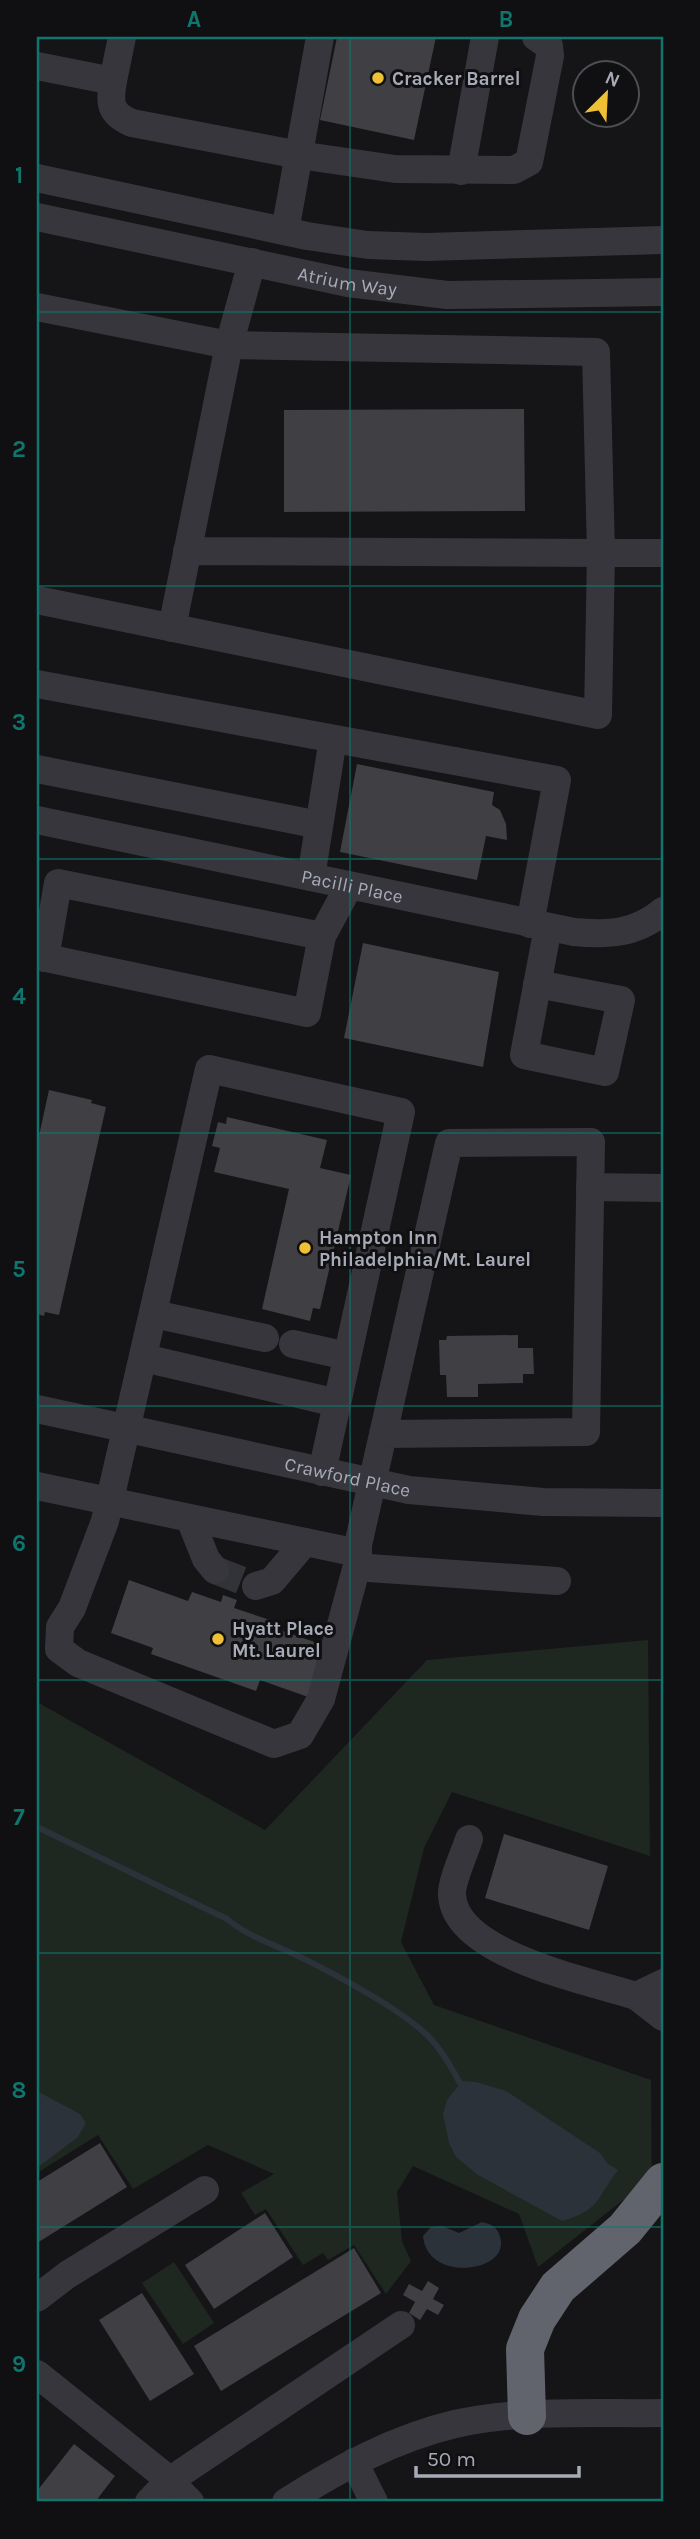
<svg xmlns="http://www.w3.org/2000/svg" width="700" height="2539" viewBox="0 0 700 2539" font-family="Karla,sans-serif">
<rect width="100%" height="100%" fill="#151517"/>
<g fill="#1f2721">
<polygon points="648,1640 650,1856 452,1792 424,1848 401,1942 434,2005 651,2080 652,2225 627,2197 538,2267 519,2214 413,2166 397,2192 402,2241 411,2261 386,2294 354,2245 328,2260 323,2253 303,2265 266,2209 255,2215 241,2193 274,2174 208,2145 133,2189 98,2135 37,2173 37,1702 265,1830 427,1660"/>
<polygon points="174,2262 214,2323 183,2344 142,2283"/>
</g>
<g fill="#2b323a">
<path d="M462 2081 476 2082 506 2091 600 2153 608 2164 618 2170C597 2197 601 2210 562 2221L478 2175 456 2157 449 2143 443 2114 447 2100Z"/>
<polygon points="37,2091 80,2114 86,2123 78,2137 37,2168"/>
<path d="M482 2222C490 2224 496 2226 499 2234 516 2272 427 2285 423 2236L431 2227 442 2226 459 2233Z"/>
</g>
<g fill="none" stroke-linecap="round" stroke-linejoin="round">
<path stroke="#2b323a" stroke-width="6" d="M37 1827 227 1919C249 1937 273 1944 298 1956 335 1974 399 2008 428 2036 443 2051 453 2071 464 2090"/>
</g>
<g fill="#3f3f44">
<polygon points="337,37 436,37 414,140 320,120"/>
<polygon points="524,409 525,511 284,512 284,410"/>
<polygon points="357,764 494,792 492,805 500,810 506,824 507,840 486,836 477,880 340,852"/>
<polygon points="363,943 499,972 483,1067 344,1038"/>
<polygon points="49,1090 92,1100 91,1103 106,1107 59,1315 45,1312 44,1316 37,1314 37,1145"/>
<polygon points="227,1117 327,1140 320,1168 351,1175 320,1309 313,1308 310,1321 262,1309 289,1189 214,1172 220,1148 212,1146 218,1122 226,1124"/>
<polygon points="518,1335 518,1348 533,1348 534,1374 523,1374 523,1383 478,1384 478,1397 447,1397 446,1375 440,1375 439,1340 446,1340 447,1336"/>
<polygon points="129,1580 188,1601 192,1592 221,1602 223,1595 237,1600 234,1608 279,1623 277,1629 326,1646 308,1697 260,1680 256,1691 151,1654 153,1648 111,1633"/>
<polygon points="504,1834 608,1866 589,1930 485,1898"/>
<polygon points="100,2143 127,2187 37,2243 37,2182"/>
<polygon points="265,2213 293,2257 214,2309 185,2265"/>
<polygon points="354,2248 381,2293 221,2391 194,2346"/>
<polygon points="428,2281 439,2288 433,2299 444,2305 438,2315 427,2309 420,2320 409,2313 415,2302 403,2295 409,2284 422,2291"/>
<polygon points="142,2293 194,2374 150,2401 99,2320"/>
<polygon points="74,2444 115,2476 95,2502 37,2502 37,2491"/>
</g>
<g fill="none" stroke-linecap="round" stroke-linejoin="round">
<polyline stroke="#323337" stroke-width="28" stroke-dasharray="28 14" stroke-linecap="butt" points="215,1570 256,1586"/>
<g stroke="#36363c" stroke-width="28">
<path d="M37 66 113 81C109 103 110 114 132 123L299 155 395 169 514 170 529 162 550 56 549 46 536 37"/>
<polyline points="113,81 122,37"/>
<polyline points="461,171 485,37"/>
<polyline points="37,178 307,236 368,245 426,247 663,240"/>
<path id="s1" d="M37 217 348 283 447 295 663 292"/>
<polyline points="285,231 320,37"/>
<polyline points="37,307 229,345 252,262"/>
<polyline points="37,600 598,715 601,553 663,553"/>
<polyline points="172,628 229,345 596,352 601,553 187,551"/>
<polyline points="37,684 557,780 530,924"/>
<polyline points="37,769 319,825"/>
<path id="s2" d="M37 820 574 932C608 935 636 934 663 911"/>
<polyline points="311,877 333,739"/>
<polyline points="37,956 307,1013 322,936 349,886"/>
<polyline points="45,958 58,883 322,936"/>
<polyline points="537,984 621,1000 605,1072 524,1055 548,927"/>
<polyline points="590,1187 663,1188"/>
<polyline points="154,1314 265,1338"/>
<polyline points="293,1344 347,1356"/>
<polyline points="144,1358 337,1403"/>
<path id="s3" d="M37 1409 409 1490 543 1502 663 1503"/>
<polyline points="383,1434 586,1432 591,1142 449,1143 358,1545 358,1562 369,1568 557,1581"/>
<polyline points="322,1472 401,1112 209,1069 105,1521 72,1608 60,1627 59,1649 78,1663 274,1744 300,1735 321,1699 358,1562"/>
<polyline points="37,1486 358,1553"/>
<polyline points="190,1519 206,1559 215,1570"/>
<polyline points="256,1586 272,1581 305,1542"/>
<path d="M469 1839C465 1852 451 1882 452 1895 455 1955 590 1981 636 1996"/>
<polyline points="663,1983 636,1996 663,2017"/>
<polyline points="37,2298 67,2275 205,2190"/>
<polyline points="37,2374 162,2474 190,2502"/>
<polyline points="354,2462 374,2502"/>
<polyline points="149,2502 169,2481 401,2325"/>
<path d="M286 2502C338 2469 395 2438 455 2424 522 2409 595 2414 663 2413"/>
</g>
<polyline stroke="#62646d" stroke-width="38" points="527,2416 525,2349 537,2319 558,2287 625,2229 663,2182"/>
</g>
<path fill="none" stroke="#0f766e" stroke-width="2" stroke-opacity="0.55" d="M350 37V2502M37 312H663M37 586H663M37 859H663M37 1133H663M37 1406H663M37 1680H663M37 1953H663M37 2227H663"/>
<g fill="#f0c034" stroke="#101012" stroke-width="2.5">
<circle cx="378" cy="78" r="7"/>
<circle cx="305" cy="1248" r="7"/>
<circle cx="218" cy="1639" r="7"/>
</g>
<g text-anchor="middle" stroke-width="6" stroke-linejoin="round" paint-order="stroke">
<g font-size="19" font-weight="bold" fill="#a7aab7" stroke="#101012" text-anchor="start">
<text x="392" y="85">Cracker Barrel</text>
<text x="319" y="1244">Hampton Inn<tspan x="319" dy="22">Philadelphia/Mt. Laurel</tspan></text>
<text x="232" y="1635">Hyatt Place<tspan x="232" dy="22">Mt. Laurel</tspan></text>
</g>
<g font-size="19" fill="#a7aab7" stroke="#101012">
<text dy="7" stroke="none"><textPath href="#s1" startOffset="317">Atrium Way</textPath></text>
<text dy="7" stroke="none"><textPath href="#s2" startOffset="322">Pacilli Place</textPath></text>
<text dy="7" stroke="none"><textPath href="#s3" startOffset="318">Crawford Place</textPath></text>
</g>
</g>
<rect width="700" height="2539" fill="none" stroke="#101012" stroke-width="77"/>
<g transform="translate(606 94) rotate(24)"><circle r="33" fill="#101012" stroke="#4c4e54" stroke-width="2"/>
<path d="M0-5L12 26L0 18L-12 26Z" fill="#f0c034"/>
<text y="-10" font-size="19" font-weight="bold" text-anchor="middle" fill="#a7aab7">N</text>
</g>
<path d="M416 2466v10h163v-10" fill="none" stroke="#a7aab7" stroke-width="3.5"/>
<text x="427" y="2466" font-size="21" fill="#a7aab7" stroke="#101012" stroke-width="5" paint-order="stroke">50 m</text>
<rect x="38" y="38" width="624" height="2462" fill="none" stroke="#0f766e" stroke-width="2.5"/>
<g font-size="23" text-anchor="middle" font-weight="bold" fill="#0f766e">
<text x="194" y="27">A</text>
<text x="506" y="27">B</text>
<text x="19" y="183">1</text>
<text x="19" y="457">2</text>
<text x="19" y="730">3</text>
<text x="19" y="1004">4</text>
<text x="19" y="1277">5</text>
<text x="19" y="1551">6</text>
<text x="19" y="1825">7</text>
<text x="19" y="2098">8</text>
<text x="19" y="2372">9</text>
</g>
</svg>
